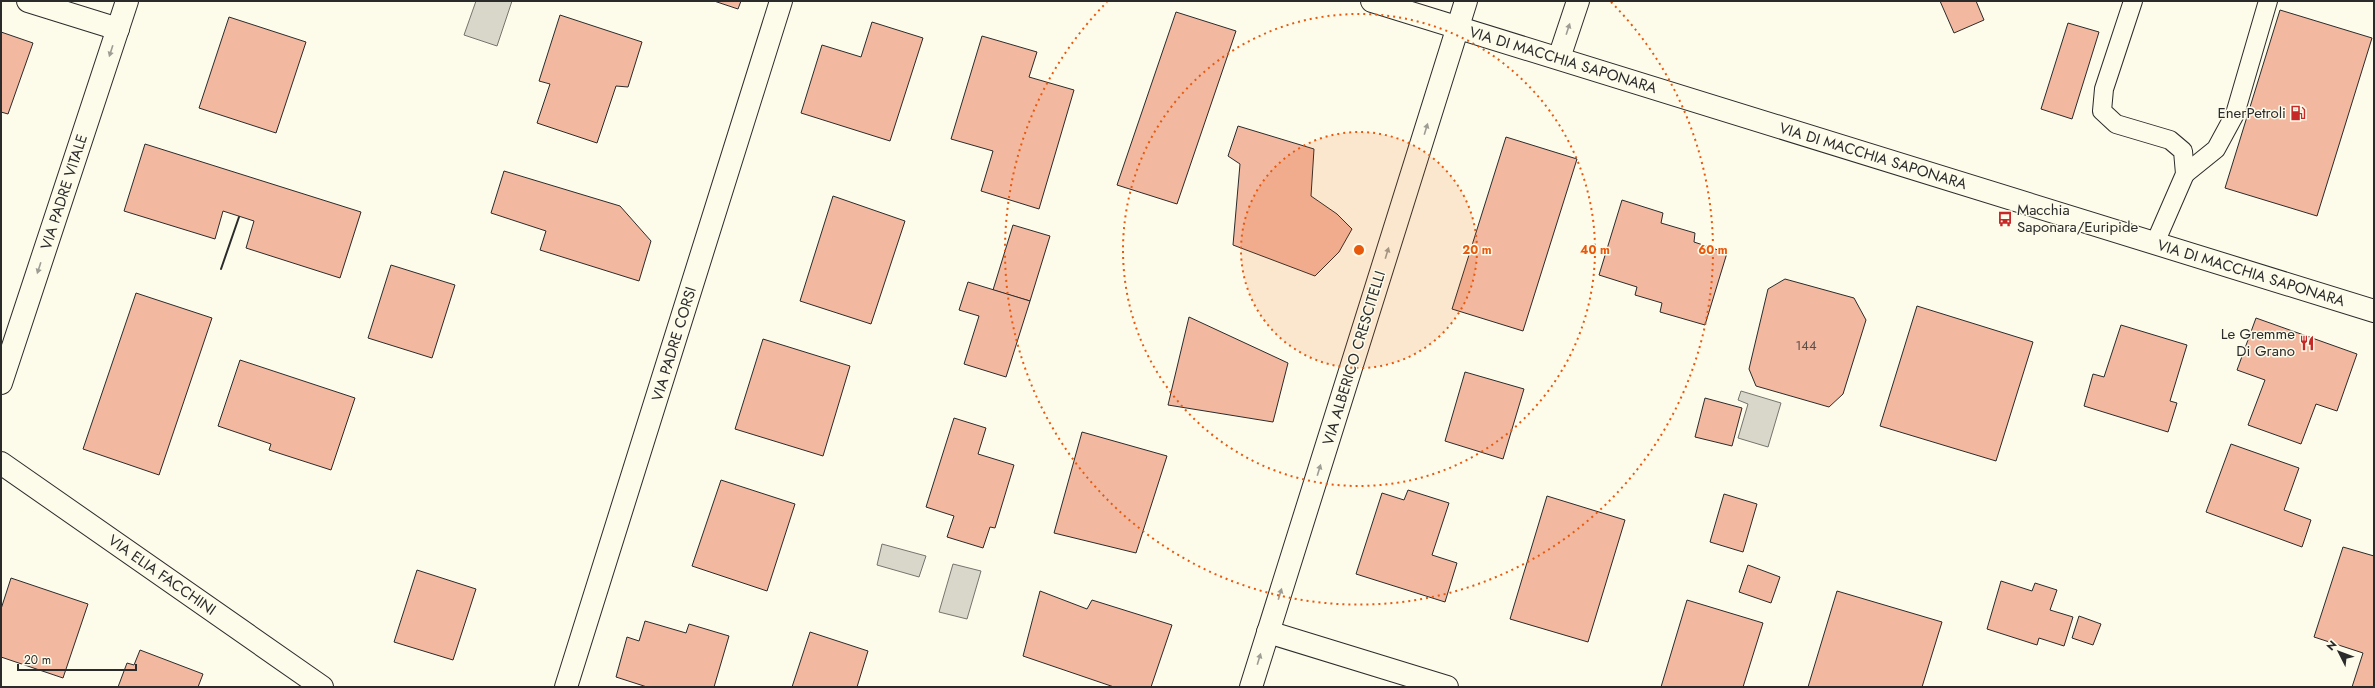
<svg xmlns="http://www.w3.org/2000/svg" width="2375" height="688" viewBox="0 0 2375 688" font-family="Jost,sans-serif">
<rect width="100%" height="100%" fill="#fdfbea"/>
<g fill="#d8d7c9" stroke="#74746e">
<polygon points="476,1 512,1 497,46 464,35"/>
<polygon points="1741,391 1781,403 1768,447 1738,438 1748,404 1738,400"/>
<polygon points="882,544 926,556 919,577 877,565"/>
<polygon points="953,564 981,571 967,619 939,612"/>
</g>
<g fill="#f2b8a0" stroke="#2b2b2b">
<polygon points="714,1 741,1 738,9"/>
<polygon points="1940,1 1976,1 1984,20 1954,33"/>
<polygon points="2280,10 2372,38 2317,216 2225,188"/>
<polygon points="1176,12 1236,31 1177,204 1117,185"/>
<polygon points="560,15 642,42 628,87 616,86 597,143 537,123 550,84 539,81"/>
<polygon points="229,17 306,42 276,133 199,108"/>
<polygon points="872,22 923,38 890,141 801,113 822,45 861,57"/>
<polygon points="2068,23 2099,32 2072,119 2041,109"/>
<polygon points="1,32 33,43 8,114 1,112"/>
<polygon points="982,36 1037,52 1029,77 1074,90 1039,209 981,191 993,151 951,139"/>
<polygon points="1238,126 1314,149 1311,196 1337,214 1352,229 1339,252 1315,276 1233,245 1240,164 1228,156"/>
<polygon points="1506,137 1577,159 1523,331 1452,309"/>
<polygon points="145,144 361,212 340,278 246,248 254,221 223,211 215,239 124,211"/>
<polygon points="504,171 620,206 651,241 639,281 540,250 546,231 491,213"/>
<polygon points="833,196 905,221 871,324 800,301"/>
<polygon points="1622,200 1663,213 1661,223 1695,233 1694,242 1727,253 1705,325 1660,312 1662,303 1635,295 1637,287 1599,275"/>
<polygon points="1013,225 1050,236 1030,301 993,290"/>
<polygon points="391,265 455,285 432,358 368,338"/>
<polygon points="1785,279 1854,298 1866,320 1843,394 1829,407 1756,386 1749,369 1768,289"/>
<polygon points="968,282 1030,301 1006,377 964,364 979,316 959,310"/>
<polygon points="136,293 212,318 159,475 83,449"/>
<polygon points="1917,306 2033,342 1996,461 1880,426"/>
<polygon points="1189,317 1288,363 1273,422 1168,405"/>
<polygon points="2256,318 2357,354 2337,411 2316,404 2301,444 2248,425 2265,380 2237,370"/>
<polygon points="2121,325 2187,345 2170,401 2177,403 2168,432 2084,406 2093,374 2104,377"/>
<polygon points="763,339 850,366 823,456 735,429"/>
<polygon points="240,360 355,398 331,470 269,450 271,444 218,426"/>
<polygon points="1465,372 1524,389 1503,459 1445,441"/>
<polygon points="1705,398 1742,408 1732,446 1695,437"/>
<polygon points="954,418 986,428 978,454 1014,465 995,528 990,527 983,548 947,537 954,516 926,507"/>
<polygon points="1082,432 1167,456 1136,553 1054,533"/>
<polygon points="2231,444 2299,468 2284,510 2311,520 2302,547 2206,512"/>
<polygon points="721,480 795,504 767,591 692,566"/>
<polygon points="1408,490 1449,503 1432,555 1457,563 1445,602 1356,574 1382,493 1404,500"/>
<polygon points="1724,494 1757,504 1743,552 1710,542"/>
<polygon points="1547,496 1625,520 1588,642 1510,619"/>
<polygon points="2343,547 2374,556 2374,687 2352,687 2363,653 2314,637"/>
<polygon points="1748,565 1780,577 1771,603 1739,592"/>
<polygon points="417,570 476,589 453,660 394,642"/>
<polygon points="11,578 88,604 63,678 1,657 1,609"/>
<polygon points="2001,581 2032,591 2035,583 2057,590 2050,610 2073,617 2064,646 2039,638 2037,645 1987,629"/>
<polygon points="1040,591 1087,609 1092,600 1172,625 1151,687 1114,687 1023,656"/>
<polygon points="1837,591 1942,622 1922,687 1808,687"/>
<polygon points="1687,600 1763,623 1743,687 1661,687"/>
<polygon points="2079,616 2101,624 2093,645 2072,638"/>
<polygon points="645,621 686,633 689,624 729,636 714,687 647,687 616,677 627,637 639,641"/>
<polygon points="810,632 868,651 857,687 792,687"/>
<polygon points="140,650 203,674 198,687 118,687 127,663 134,665"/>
</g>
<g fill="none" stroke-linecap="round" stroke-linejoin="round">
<g stroke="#2b2b2b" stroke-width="20">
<g id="lane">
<polyline points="2133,1 2104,89 2102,111 2116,124 2170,140 2183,151 2185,174 2155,243"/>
<polyline points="2185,174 2216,149 2235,114 2268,1"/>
</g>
</g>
<g stroke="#2b2b2b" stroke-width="24">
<g id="street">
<polyline points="28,1 118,29"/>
<polyline points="1559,58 1578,1"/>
<polyline points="1,383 127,1"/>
<polyline points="1,463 322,687"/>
<polyline points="1268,632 1447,687"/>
<polyline points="566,687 781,1"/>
<polyline points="1251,687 1466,1"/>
</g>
</g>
<g stroke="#2b2b2b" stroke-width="24">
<polyline id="secondary" points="1372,1 2374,311"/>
</g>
<use href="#lane" stroke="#fdfbea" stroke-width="18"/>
<use href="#street" stroke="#fdfbea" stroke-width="22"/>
<use href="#secondary" stroke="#fdfbea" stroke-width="22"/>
<polyline stroke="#2b2b2b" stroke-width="2" points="221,269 239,217"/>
</g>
<defs><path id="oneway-solid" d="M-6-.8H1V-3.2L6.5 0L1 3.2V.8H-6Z"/></defs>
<g fill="#9e9d94">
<use href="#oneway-solid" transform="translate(1568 29) rotate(-72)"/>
<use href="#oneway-solid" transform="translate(111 51) rotate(108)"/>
<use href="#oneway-solid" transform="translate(1426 129) rotate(-73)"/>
<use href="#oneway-solid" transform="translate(1387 253) rotate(-73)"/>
<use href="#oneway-solid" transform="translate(39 268) rotate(108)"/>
<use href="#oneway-solid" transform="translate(1319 470) rotate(-73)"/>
<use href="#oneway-solid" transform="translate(1280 594) rotate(-73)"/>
<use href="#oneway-solid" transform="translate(1259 659) rotate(-73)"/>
</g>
<circle cx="1359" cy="250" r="118" fill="#e8590c" fill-opacity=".12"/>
<g fill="none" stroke="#e8590c" stroke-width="2" stroke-dasharray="2 4">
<circle cx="1359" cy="250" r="118"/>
<circle cx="1359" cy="250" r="236"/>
<path d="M1611 2A354 354 0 1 1 1107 2"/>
</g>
<defs>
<g id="fuel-bare" transform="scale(1.2)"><path d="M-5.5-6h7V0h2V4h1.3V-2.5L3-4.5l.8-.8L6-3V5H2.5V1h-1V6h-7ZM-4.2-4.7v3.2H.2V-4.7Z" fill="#c62828" stroke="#fdfbea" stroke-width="2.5" paint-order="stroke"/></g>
<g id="bus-bare" transform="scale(1.2)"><path d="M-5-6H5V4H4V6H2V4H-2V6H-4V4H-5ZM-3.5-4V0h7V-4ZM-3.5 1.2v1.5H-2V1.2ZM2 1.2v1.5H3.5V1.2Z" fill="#c62828" stroke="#fdfbea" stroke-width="2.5" paint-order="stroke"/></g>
<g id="restaurant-bare" transform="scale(1.2)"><path d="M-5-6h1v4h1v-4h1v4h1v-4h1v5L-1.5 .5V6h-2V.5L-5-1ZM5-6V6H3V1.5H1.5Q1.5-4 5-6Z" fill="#c62828" stroke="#fdfbea" stroke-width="2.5" paint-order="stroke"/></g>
</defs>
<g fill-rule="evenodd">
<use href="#fuel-bare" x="2298" y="113"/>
<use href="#bus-bare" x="2005" y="219"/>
<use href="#restaurant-bare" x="2307" y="343"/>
</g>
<g text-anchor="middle" stroke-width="3" stroke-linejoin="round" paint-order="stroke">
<g font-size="13" fill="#5d4e48">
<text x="1806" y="350">144</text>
</g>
<g font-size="15" fill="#2b2b2b" stroke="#fdfbea">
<text transform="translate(1563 60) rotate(17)" y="5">VIA DI MACCHIA SAPONARA</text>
<text transform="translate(1873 156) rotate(17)" y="5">VIA DI MACCHIA SAPONARA</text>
<text transform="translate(64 192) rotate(-72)" y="5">VIA PADRE VITALE</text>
<text transform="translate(2251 273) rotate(17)" y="5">VIA DI MACCHIA SAPONARA</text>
<text transform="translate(674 344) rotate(-73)" y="5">VIA PADRE CORSI</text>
<text transform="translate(1354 358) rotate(-73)" y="5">VIA ALBERICO CRESCITELLI</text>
<text transform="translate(162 575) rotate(35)" y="5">VIA ELIA FACCHINI</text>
</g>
<g font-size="15" fill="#2b2b2b" stroke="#fdfbea" text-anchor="end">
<text x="2286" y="118">EnerPetroli</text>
<text x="2017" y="215" text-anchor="start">Macchia<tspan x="2017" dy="17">Saponara/Euripide</tspan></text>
<text x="2295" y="339">Le Gremme<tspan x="2295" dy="17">Di Grano</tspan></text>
</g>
</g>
<circle cx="1359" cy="250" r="6" fill="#e8590c" stroke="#fdfbea" stroke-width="2"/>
<g font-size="12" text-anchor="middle" font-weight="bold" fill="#e8590c" stroke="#fdfbea" stroke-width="3" stroke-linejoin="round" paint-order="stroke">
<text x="1477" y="254">20 m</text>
<text x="1595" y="254">40 m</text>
<text x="1713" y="254">60 m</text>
</g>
<rect width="2375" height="688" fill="none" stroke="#2b2b2b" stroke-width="4"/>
<g transform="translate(2339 652) rotate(312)" stroke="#fdfbea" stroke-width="3" paint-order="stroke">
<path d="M0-3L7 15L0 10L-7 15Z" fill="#2b2b2b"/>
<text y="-6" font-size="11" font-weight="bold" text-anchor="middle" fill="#2b2b2b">N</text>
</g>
<path d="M18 664v6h118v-6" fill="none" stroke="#2b2b2b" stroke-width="2"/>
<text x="24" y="664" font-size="12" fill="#2b2b2b" stroke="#fdfbea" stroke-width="3" paint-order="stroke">20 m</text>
</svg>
